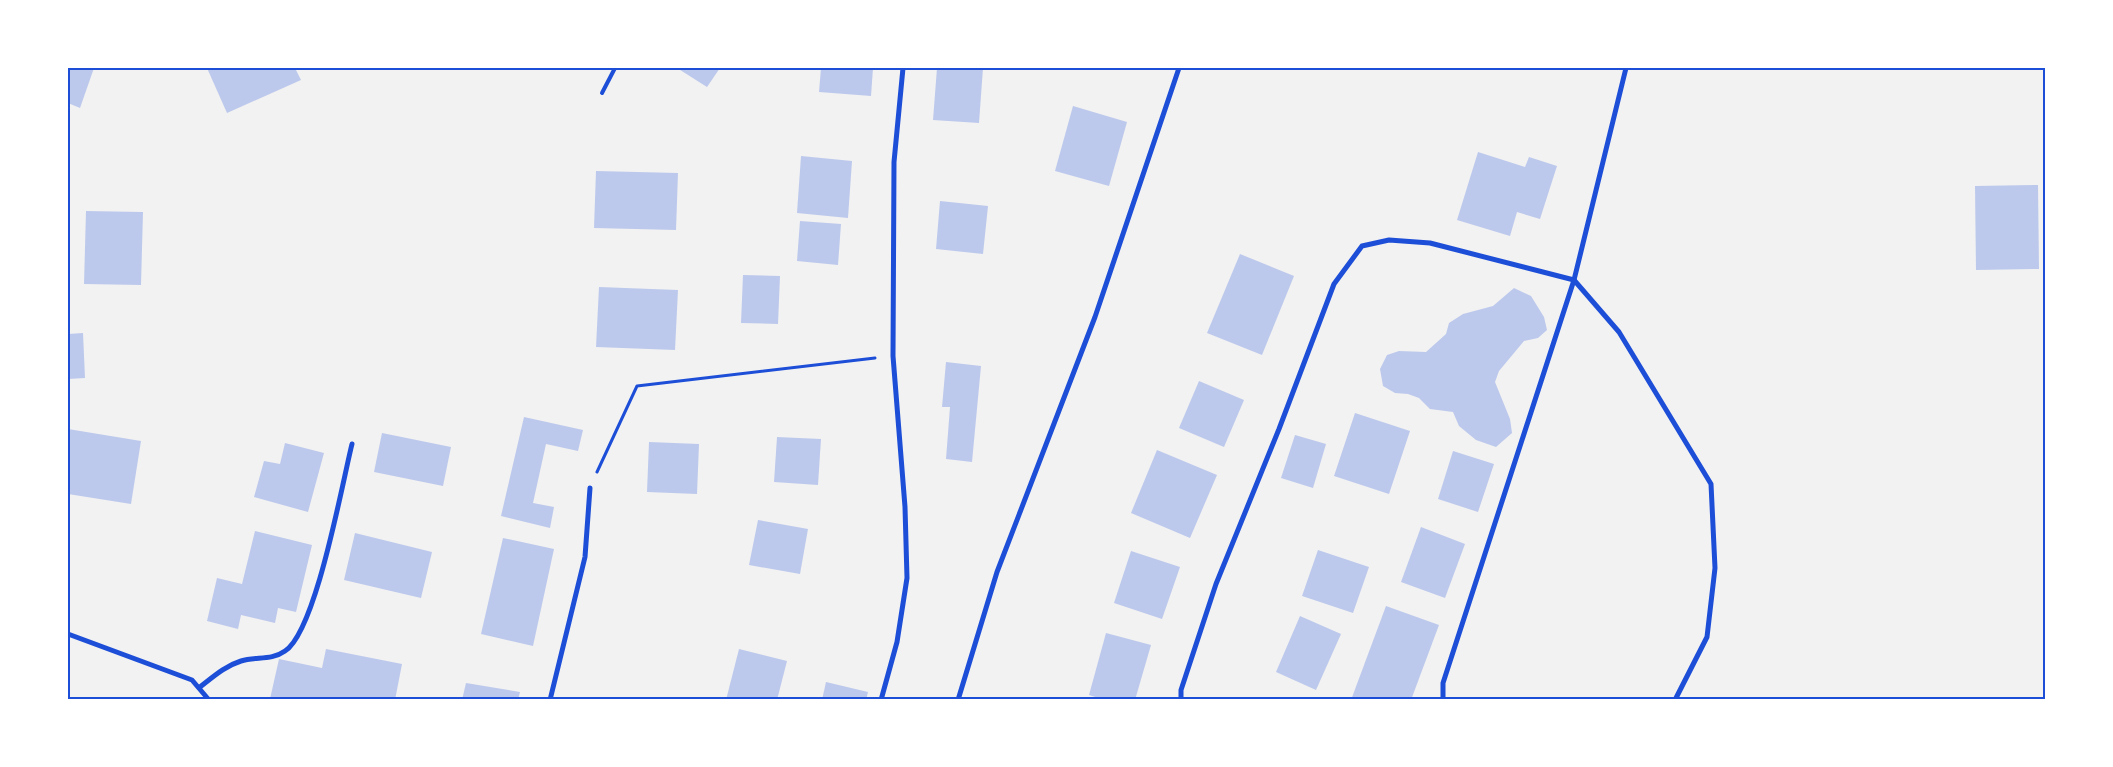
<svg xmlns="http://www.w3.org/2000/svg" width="2113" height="767" viewBox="0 0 2113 767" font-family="Quicksand,sans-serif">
<rect width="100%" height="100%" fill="#f2f2f2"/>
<g fill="#bdc9ec">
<polygon points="68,68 94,68 80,108 68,103"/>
<polygon points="207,68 295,68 301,80 227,113"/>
<polygon points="677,68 720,68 707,87"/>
<polygon points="821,68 873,68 871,96 819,92"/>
<polygon points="937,68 983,68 979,123 933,120"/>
<polygon points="1073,106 1127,122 1109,186 1055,171"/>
<polygon points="1478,152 1525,167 1529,157 1557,166 1540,219 1517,212 1510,236 1457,220"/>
<polygon points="801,156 852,161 848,218 797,213"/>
<polygon points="596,171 678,173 676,230 594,228"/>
<polygon points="2038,185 2039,269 1976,270 1975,186"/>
<polygon points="940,201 988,206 983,254 936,249"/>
<polygon points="86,211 143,212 141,285 84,284"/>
<polygon points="800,221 841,224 838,265 797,261"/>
<polygon points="1240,254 1294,276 1262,355 1207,333"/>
<polygon points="743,275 780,276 778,324 741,323"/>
<polygon points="599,287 678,290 675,350 596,347"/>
<polygon points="1514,288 1531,296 1544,317 1547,330 1538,338 1524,341 1499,371 1495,382 1510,419 1512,433 1496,447 1476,440 1459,426 1453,412 1430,409 1419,398 1408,394 1395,393 1383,386 1380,369 1387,355 1399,351 1426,352 1446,334 1449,323 1463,314 1493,306"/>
<polygon points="83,333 85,378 68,379 68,334"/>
<polygon points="946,362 981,366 972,462 946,459 950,407 942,407"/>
<polygon points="1199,381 1244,400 1224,447 1179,428"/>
<polygon points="1355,413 1410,431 1389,494 1334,476"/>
<polygon points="524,417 583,430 578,451 546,444 533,503 554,507 550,528 501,516"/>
<polygon points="68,429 141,441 131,504 68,494"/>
<polygon points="382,433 451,447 443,486 374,472"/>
<polygon points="1295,435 1326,444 1313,488 1281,478"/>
<polygon points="777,437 821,439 818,485 774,482"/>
<polygon points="649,442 699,444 697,494 647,492"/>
<polygon points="285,443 324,453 308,512 254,497 264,461 280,464"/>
<polygon points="1157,450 1217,475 1190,538 1131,513"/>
<polygon points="1453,451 1494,464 1478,512 1438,499"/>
<polygon points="758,520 808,529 800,574 749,565"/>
<polygon points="1421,527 1465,544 1445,598 1401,582"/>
<polygon points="255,531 312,545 296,612 278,608 275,623 241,615 238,629 207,621 217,578 242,584"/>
<polygon points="355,533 432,552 421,598 344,580"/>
<polygon points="503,538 554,549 533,646 481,634"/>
<polygon points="1318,550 1369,567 1353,613 1302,596"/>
<polygon points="1131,551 1180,567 1162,619 1114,603"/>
<polygon points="1386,606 1439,625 1411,700 1351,700"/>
<polygon points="1300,616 1341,634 1316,690 1276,672"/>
<polygon points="1106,633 1151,645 1135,700 1105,700 1089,695"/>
<polygon points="326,649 402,664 395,700 270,699 279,659 322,668"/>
<polygon points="739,649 787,661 777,700 726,700"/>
<polygon points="826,682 868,692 866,700 822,700"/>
<polygon points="466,683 520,692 518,700 462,700"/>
</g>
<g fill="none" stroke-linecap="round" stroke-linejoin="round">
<polyline stroke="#1d4ed8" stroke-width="3" points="597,472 637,386 875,358"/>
<polyline stroke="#1d4ed8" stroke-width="4" points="602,93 615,68"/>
<g stroke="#1d4ed8" stroke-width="5">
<polyline points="68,634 192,680 209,700"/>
<path d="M200 687C213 677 225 666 241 661 256 656 271 661 285 651 316 631 342 484 352 444"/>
<polyline points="550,700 585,557 590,488"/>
<polyline points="881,700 897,642 907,578 905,507 893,356 894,162 903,68"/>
<polyline points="958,700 997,572 1095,317 1179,68"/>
<polyline points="1181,700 1181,690 1216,584 1279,429 1334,284 1362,246 1389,240 1430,243 1574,280 1619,332 1711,484 1715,568 1707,637 1675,700"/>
<polyline points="1443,700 1443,683 1574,280 1626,68"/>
</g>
</g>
<rect width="2113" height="767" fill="none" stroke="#ffffff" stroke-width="138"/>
<rect x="69" y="69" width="1975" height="629" fill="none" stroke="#1d4ed8" stroke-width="2"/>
</svg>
